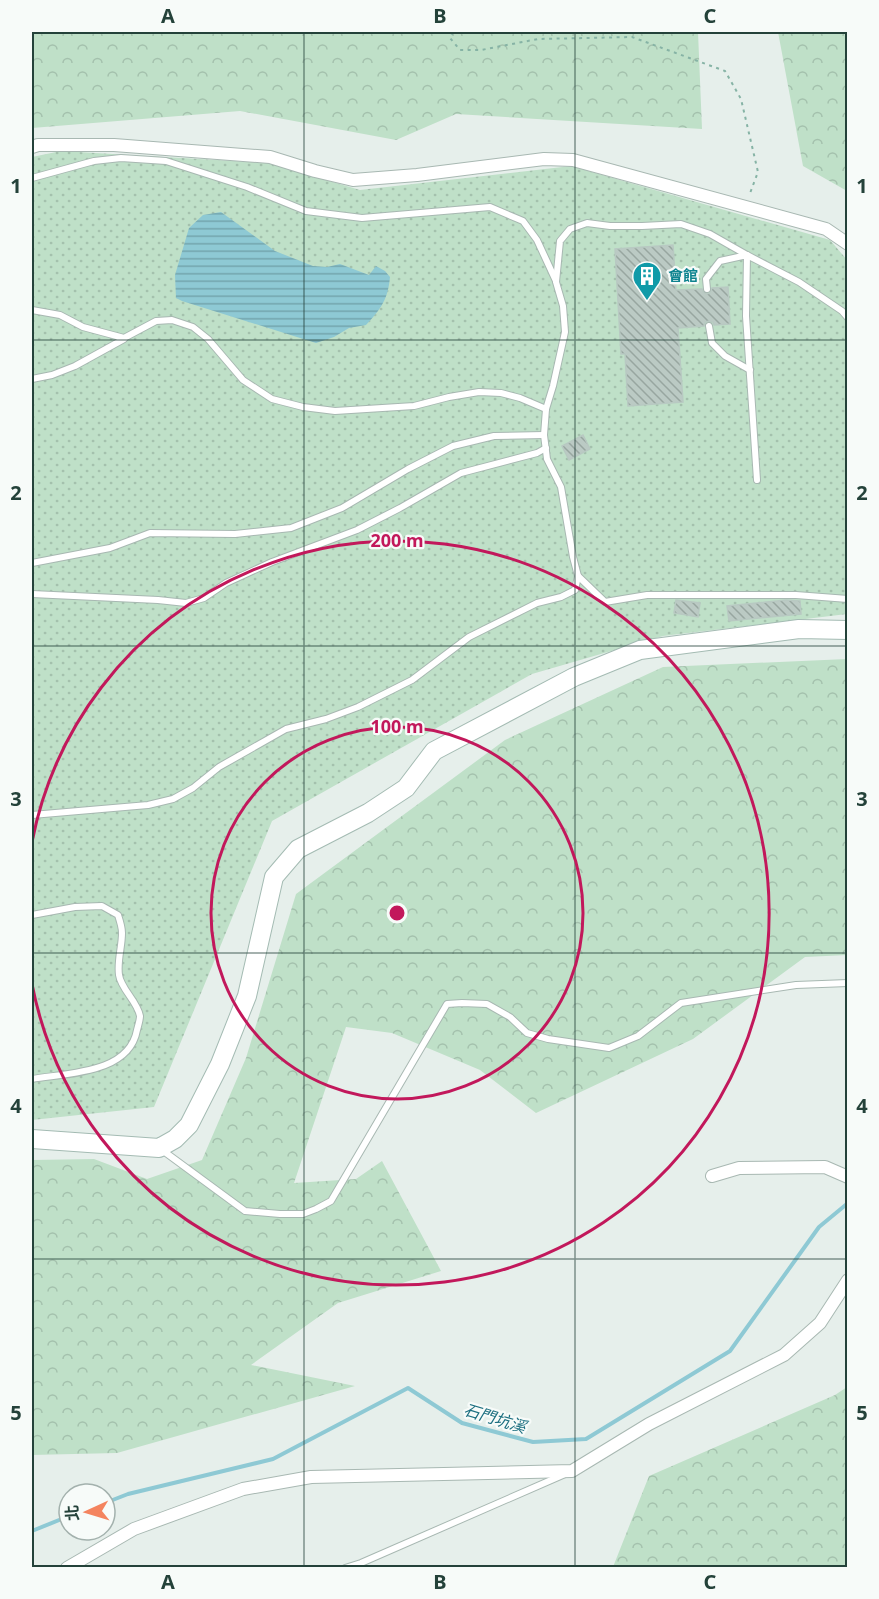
<svg xmlns="http://www.w3.org/2000/svg" width="879" height="1599" viewBox="0 0 879 1599" font-family="'Noto Sans','Noto Sans TC',sans-serif">
<defs>
<pattern id="grass-dots" width="8" height="8" patternUnits="userSpaceOnUse" patternTransform="scale(1.5)"><rect width="8" height="8" fill="#bfe0c8"/><path d="M2 2h.1M6 6h.1" fill="none" stroke="#a4c1ad" stroke-width="1.8" stroke-linecap="round"/></pattern>
<pattern id="forest-crowns" width="20" height="18" patternUnits="userSpaceOnUse" patternTransform="scale(1.5)"><rect width="20" height="18" fill="#bfe0c8"/><path d="M2 6a3 3 0 1 1 6 0M12 15a3 3 0 1 1 6 0" fill="none" stroke="#a4c1ad"/></pattern>
<pattern id="water-rules" width="6" height="5" patternUnits="userSpaceOnUse" patternTransform="scale(1.5)"><rect width="6" height="5" fill="#8ec9d4"/><path d="M0 2.5h6" fill="none" stroke="#74a5ad"/></pattern>
<pattern id="building-back-hatch" width="6" height="6" patternUnits="userSpaceOnUse" patternTransform="scale(1.5)"><rect width="6" height="6" fill="#bbcac4"/><path d="M-1 5l2 2M0 0l6 6M5-1l2 2" fill="none" stroke="#98a6a0"/></pattern>
</defs>
<rect width="100%" height="100%" fill="#e6efeb"/>
<polygon fill="url(#grass-dots)" points="61,151 268,163 360,190 571,166 830,240 848,261 847,614 663,636 532,674 272,821 154,1107 32,1120 32,157"/>
<g fill="url(#forest-crowns)">
<polygon points="32,32 698,32 702,129 456,114 396,140 240,111 32,128"/>
<polygon points="778,32 847,32 847,191 803,166"/>
<polygon points="847,659 847,955 805,957 693,1039 536,1113 480,1070 392,1033 346,1027 294,1183 356,1179 382,1161 441,1271 338,1303 251,1365 355,1386 117,1453 32,1455 32,1160 94,1159 147,1179 202,1160 246,1058 296,894 505,740 663,667"/>
<polygon points="847,1387 847,1567 613,1567 649,1476 835,1395"/>
</g>
<path fill="url(#water-rules)" d="M221 212 275 251 313 266 327 267 340 264 369 275 376 266 385 271 390 277C388 299 381 309 366 325L349 328 334 337 316 343 182 301 176 298 175 275 189 228 203 215Z"/>
<g fill="none" stroke-linecap="round" stroke-linejoin="round">
<g stroke="#8ec9d4" stroke-width="4">
<polyline points="105,1503 128,1494 273,1459 408,1388 462,1423 533,1442 586,1439 730,1351 819,1227 848,1203"/>
<polyline points="32,1531 69,1516"/>
</g>
</g>
<g fill="url(#building-back-hatch)" stroke="#b8c9c2" stroke-width="1.5">
<polygon points="673,245 676,290 702,289 703,292 707,294 710,293 712,288 728,287 730,324 714,325 713,322 709,321 705,322 704,326 678,328 683,402 628,406 625,354 621,354 615,249"/>
<polygon points="583,435 590,449 569,460 562,446"/>
<polygon points="676,600 700,603 698,617 674,613"/>
<polygon points="786,600 800,601 801,614 729,621 727,606"/>
</g>
<g fill="none" stroke-linecap="round" stroke-linejoin="round">
<g stroke="#a8b8b2" stroke-width="8">
<g id="lane">
<polyline points="32,178 94,161 121,158 166,161 247,187 306,211 362,218 490,207 523,221 537,240 556,281"/>
<polyline points="707,289 706,279 720,261 747,255 746,316 757,480"/>
<polyline points="32,310 60,315 83,327 124,338 156,321 172,320 193,327 208,339 243,380 272,399 303,407 335,411 414,406 449,397 479,392 501,393 520,398 546,409"/>
<polyline points="709,326 712,343 725,356 750,370"/>
<polyline points="32,379 52,375 75,366 124,339"/>
<polyline points="32,563 110,548 150,533 235,534 291,528 342,508 408,469 453,446 494,436 544,435"/>
<polyline points="578,576 605,602 647,595 796,595 848,599"/>
<polyline points="32,594 158,600 186,603 204,598 226,583 272,562 357,530 400,508 461,473 537,453 546,448"/>
<polyline points="32,815 148,805 173,799 193,788 219,767 286,729 326,719 358,707 412,680 469,637 537,603 561,597 575,590 578,576 573,557 561,487 547,459 544,435 546,409 553,386 565,332 563,306 556,282 560,241 570,229 587,223 610,226 642,226 681,224 710,234 747,255 799,282 842,311 848,318"/>
<path d="M32 915 75 907 102 906 118 915C120 921 122 927 122 933 122 947 117 961 119 975 121 989 137 1001 140 1016 140 1020 138 1026 137 1030 129 1074 67 1073 32 1079"/>
<polyline points="162,1150 245,1211 280,1214 303,1214 316,1209 331,1201 447,1004 462,1003 487,1004 510,1017 527,1033 548,1039 609,1048 638,1036 681,1003 796,985 848,983"/>
<polyline points="345,1568 361,1563 565,1474"/>
</g>
</g>
<g stroke="#a8b8b2" stroke-width="14">
<g id="street">
<polyline points="32,147 38,145 114,145 270,157 315,171 353,180 417,175 544,159 573,160 826,229 848,244"/>
<polyline points="712,1176 739,1168 825,1167 848,1177"/>
<polyline points="67,1568 134,1529 243,1489 311,1477 572,1471 649,1424 784,1355 820,1323 848,1280"/>
</g>
</g>
<g stroke="#a4bbb3" stroke-width="20">
<polyline id="secondary" points="32,1139 159,1148 175,1139 189,1125 220,1064 247,996 274,877 298,849 368,813 406,788 434,751 574,677 640,650 799,629 848,630"/>
</g>
<polyline stroke="#86b3a5" stroke-width="2" stroke-dasharray="3 4.5" stroke-linecap="butt" points="453,32 450,38 460,50 481,50 538,39 632,37 725,71 741,99 758,172 749,196"/>
<use href="#lane" stroke="#fff" stroke-width="6"/>
<use href="#street" stroke="#fff" stroke-width="12"/>
<use href="#secondary" stroke="#fff" stroke-width="18"/>
</g>
<path fill="none" stroke="#24423a" stroke-width="1.5" stroke-opacity="0.55" d="M304 32V1568M575 32V1568M32 340H848M32 646H848M32 953H848M32 1259H848"/>
<g fill="none" stroke="#c2185b" stroke-width="3">
<circle cx="397" cy="913" r="186"/>
<path d="M32 842A372 372 0 1 1 32 984"/>
</g>
<defs>
<g id="building-pin" transform="scale(1.5)"><path d="M0 17L-7.5 6A9.5 9.5 0 1 1 7.5 6Z" fill="#0f9aa8" stroke="#f7fbf9"/><path d="M-4-6H4V6H1V3H-1V6H-4ZM-2.5-4.3h1.7v1.8h-1.7ZM.8-4.3h1.7v1.8H.8ZM-2.5-1h1.7V.8h-1.7ZM.8-1h1.7V.8H.8Z" fill="#fff"/></g>
</defs>
<g fill-rule="evenodd">
<use href="#building-pin" x="647" y="276"/>
</g>
<g text-anchor="middle" stroke-width="4.5" stroke-linejoin="round" paint-order="stroke">
<g font-size="15" font-weight="bold" fill="#0d838f" stroke="#f7fbf9" text-anchor="start">
<text x="668" y="281">會館</text>
</g>
<g font-size="16" font-style="italic" fill="#1c6f80" stroke="#f7fbf9">
<text transform="translate(495 1418) rotate(17)" y="6">石門坑溪</text>
</g>
</g>
<circle cx="397" cy="913" r="9" fill="#c2185b" stroke="#f7fbf9" stroke-width="3"/>
<g font-size="18" text-anchor="middle" font-weight="bold" fill="#c2185b" stroke="#f7fbf9" stroke-width="4.5" stroke-linejoin="round" paint-order="stroke">
<text x="397" y="547">200 m</text>
<text x="397" y="733">100 m</text>
</g>
<rect width="879" height="1599" fill="none" stroke="#f7fbf9" stroke-width="66"/>
<g transform="translate(87 1512) rotate(266)"><circle r="28" fill="#f7fbf9" stroke="#a3b1ad" stroke-width="1.5"/>
<path d="M0-4.5L10 22L0 15L-10 22Z" fill="#f4845f"/>
<text y="-9" font-size="16" font-weight="bold" text-anchor="middle" fill="#24423a">北</text>
</g>
<rect x="33" y="33" width="813" height="1533" fill="none" stroke="#24423a" stroke-width="2"/>
<g font-size="20" text-anchor="middle" font-weight="bold" fill="#24423a">
<text x="168" y="23">A</text>
<text x="440" y="23">B</text>
<text x="710" y="23">C</text>
<text x="16" y="193">1</text>
<text x="862" y="193">1</text>
<text x="16" y="500">2</text>
<text x="862" y="500">2</text>
<text x="16" y="806">3</text>
<text x="862" y="806">3</text>
<text x="16" y="1113">4</text>
<text x="862" y="1113">4</text>
<text x="16" y="1420">5</text>
<text x="862" y="1420">5</text>
<text x="168" y="1589">A</text>
<text x="440" y="1589">B</text>
<text x="710" y="1589">C</text>
</g>
</svg>
